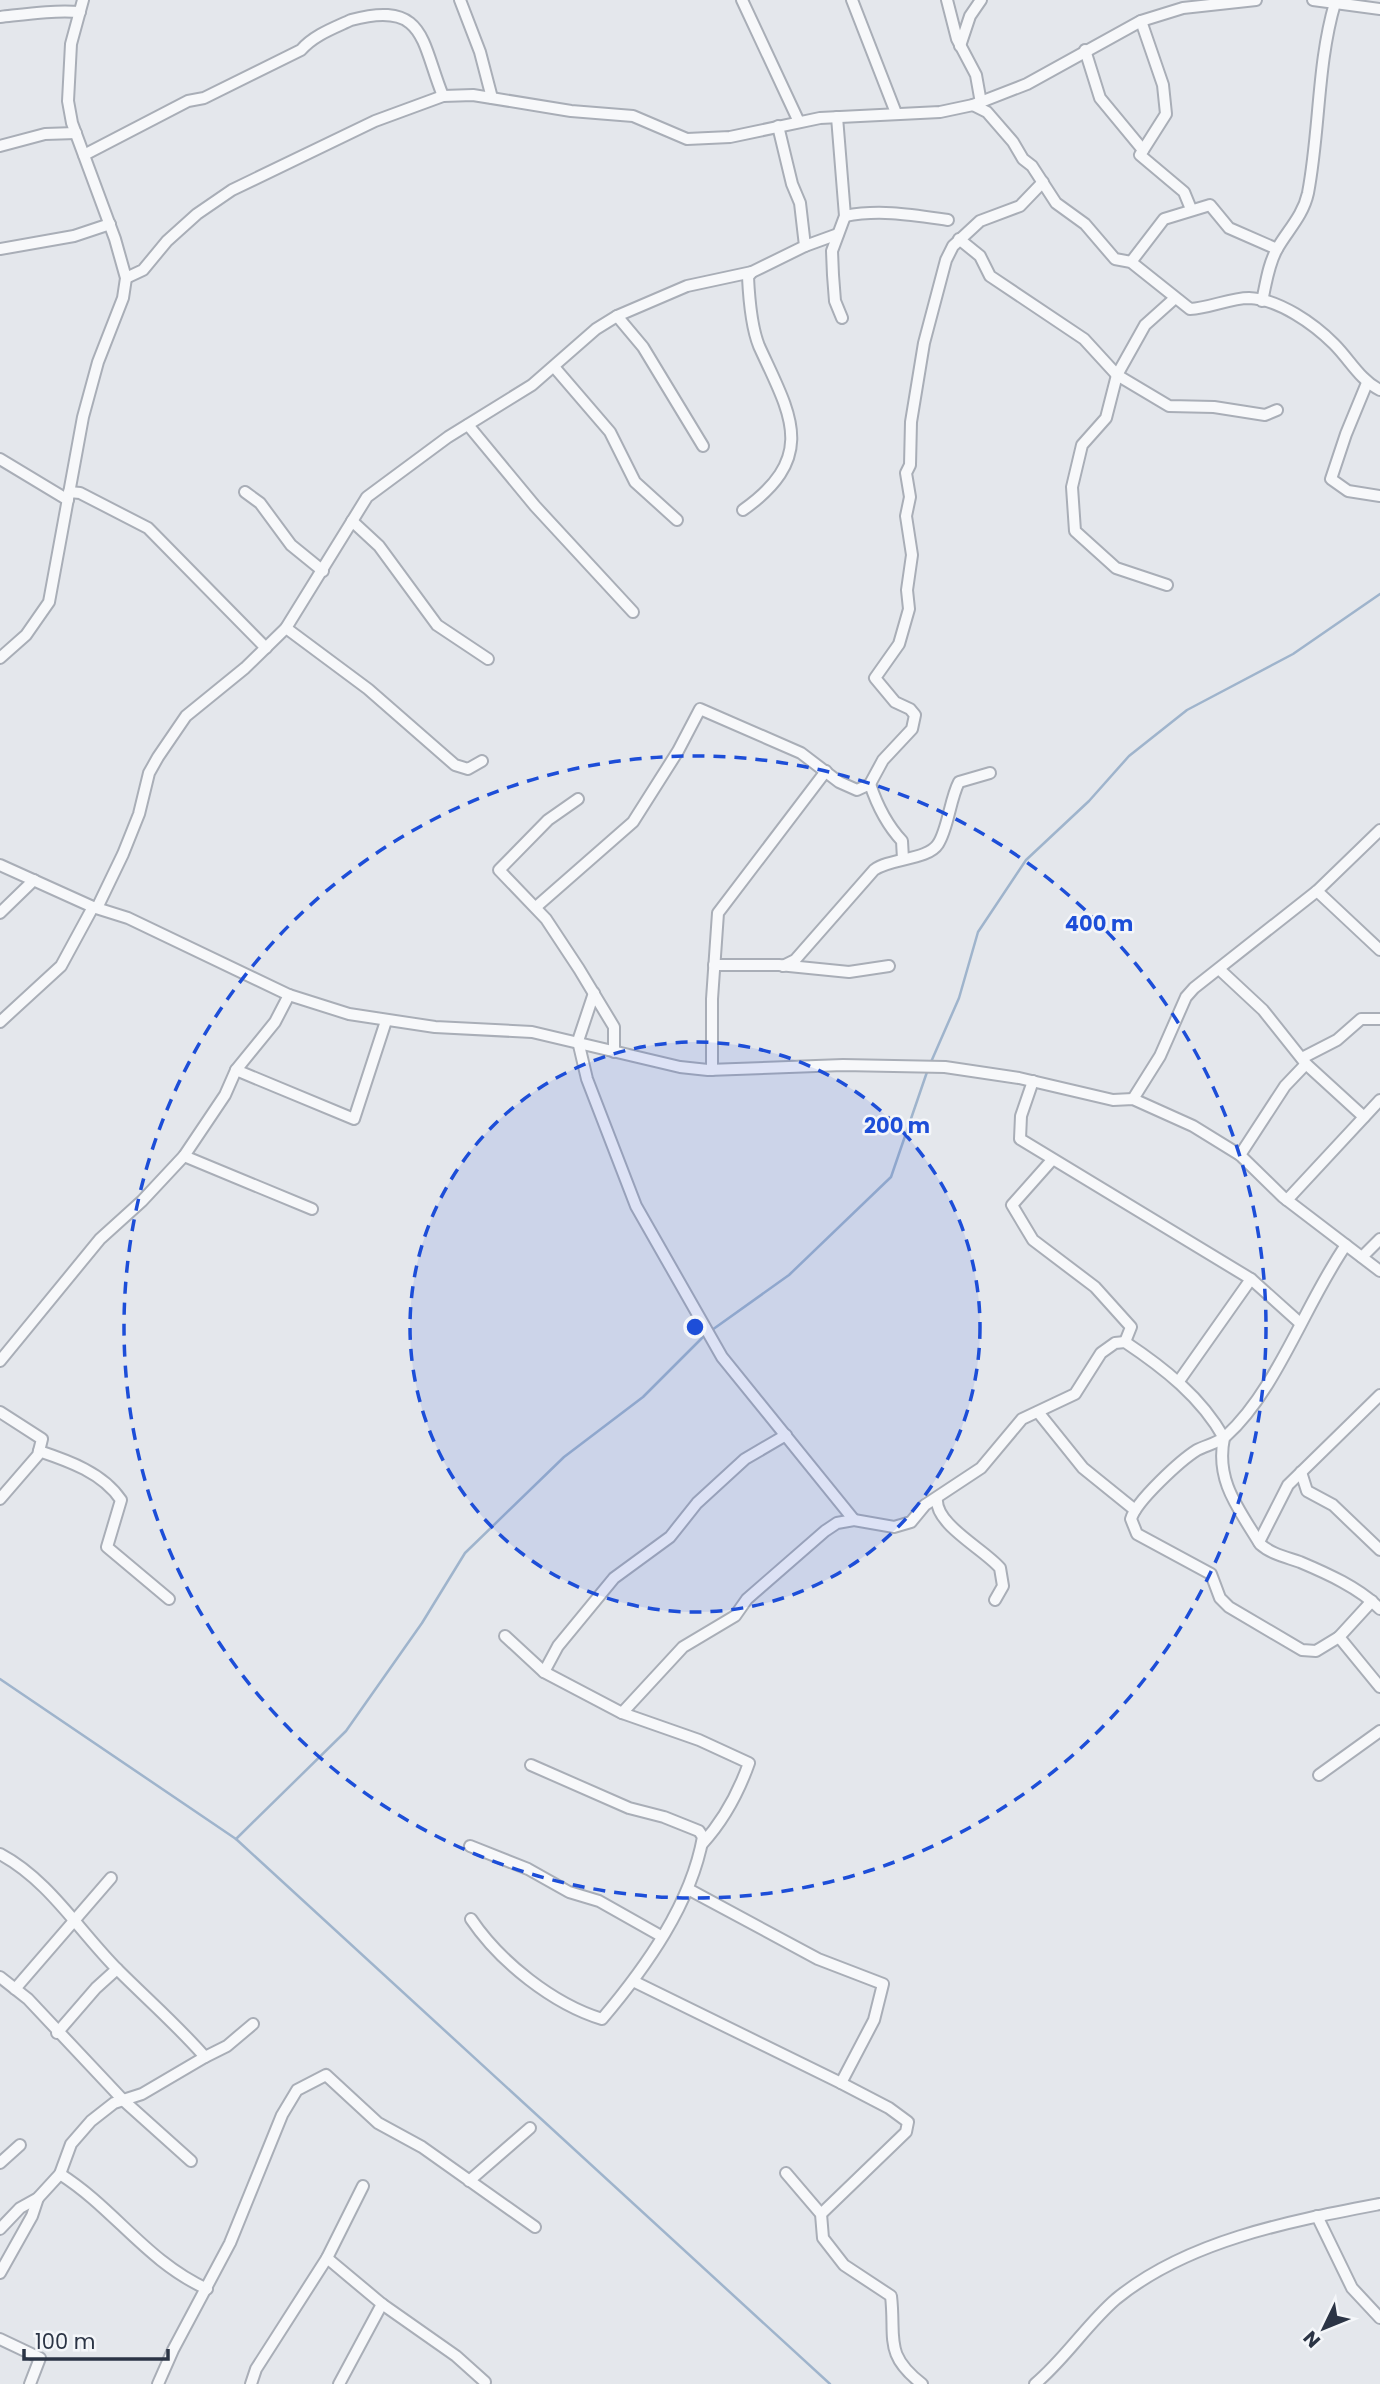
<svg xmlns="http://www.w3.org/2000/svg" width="1380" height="2384" viewBox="0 0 1380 2384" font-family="Poppins,sans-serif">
<rect width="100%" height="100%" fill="#e4e7ec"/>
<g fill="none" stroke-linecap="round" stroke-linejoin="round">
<g stroke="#9fb4cc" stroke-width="2.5">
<polyline points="931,1062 959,998 978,932 1026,860 1089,801 1129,756 1187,710 1293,654 1380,594"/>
<polyline points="712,1330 789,1275 891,1177 927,1072"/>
<polyline points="0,1679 236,1839 830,2384"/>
<polyline points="236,1839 346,1731 422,1623 465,1553 564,1457 643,1397 704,1336"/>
</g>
<g stroke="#a9aeb7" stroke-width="14">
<g id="minor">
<polyline points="460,0 480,52 492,98"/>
<polyline points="742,0 799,122"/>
<polyline points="852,0 896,113"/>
<polyline points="947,0 957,39 976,75 981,103"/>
<polyline points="1313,0 1380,9"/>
<path d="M0 17C27 14 53 10 80 12"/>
<polyline points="1141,21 1163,85 1166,114 1140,155 1184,192 1191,209"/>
<polyline points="960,46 970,16 981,0"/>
<polyline points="1085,50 1100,98 1143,150"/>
<path d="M973 105 987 112 1013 142 1023 159 1032 166 1056 203 1085 224 1115 259 1131 262 1190 309C1210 308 1230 298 1249 298 1279 299 1314 324 1334 344 1350 360 1360 380 1380 390"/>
<polyline points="837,117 845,216 832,251 833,275 835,301 842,318"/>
<polyline points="0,146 45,134 76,133"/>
<path d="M84 155 188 101 204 98 301 50C314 35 334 28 351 20 426 0 421 42 443 96"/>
<path d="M845 216C880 209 913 215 948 220"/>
<polyline points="959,239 980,256 990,276 1084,339 1117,375 1169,406 1214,407 1265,415 1277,410"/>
<polyline points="805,246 838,234"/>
<polyline points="0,249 74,236 110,224"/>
<polyline points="1131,262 1164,219 1210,205 1229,228 1277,249"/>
<polyline points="126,278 143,270 167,241 197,214 232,190 375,121 443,96 473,95 571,111 633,116 687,139 730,137 820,118 940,112 973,105 1027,84 1141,21 1183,8 1256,0"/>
<path d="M1262 301C1266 284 1268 265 1277 249 1287 231 1303 216 1308 193 1320 130 1317 64 1335 3"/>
<polyline points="617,316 643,347 703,446"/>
<polyline points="555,368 610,432 635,482 677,520"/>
<polyline points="1367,383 1346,434 1331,479 1348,491 1380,496"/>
<polyline points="468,425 535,506 633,612"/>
<polyline points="0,459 68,500"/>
<polyline points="69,492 80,493 148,528 266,648"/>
<polyline points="245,492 260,503 291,545 323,571"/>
<path d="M743 510C819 456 790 414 759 346 751 326 749 298 748 277L752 272"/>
<polyline points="352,521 379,546 437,625 488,659"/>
<polyline points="1167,585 1116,568 1075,531 1072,487 1082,445 1106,418 1117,375 1145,325 1174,299"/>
<polyline points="286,628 368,689 455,765 468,769 482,761"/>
<polyline points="0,658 26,635 49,602 83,417 98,362 123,298 126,278 115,239 72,123 68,101 71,44 83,0"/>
<path d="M870 784C877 805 887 825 902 841L903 859"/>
<polyline points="578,799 548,820 499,870 546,919 579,969 614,1027 614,1052"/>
<polyline points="0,865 93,907 128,918 289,995 349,1014 435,1027 532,1032 680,1067 708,1070 843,1065 945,1067 1019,1078 1113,1100 1133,1099 1193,1126 1240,1155 1283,1197 1380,1271"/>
<polyline points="1317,891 1380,950"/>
<polyline points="536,907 633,822 678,751 700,709 801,753 839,782 857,790 870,784 883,760 912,729 915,715 910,709 895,702 875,678 899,644 909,609 907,590 912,555 906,516 910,497 906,473 910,465 911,422 924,343 946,260 953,246 980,221 1020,206 1043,182"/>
<polyline points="97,908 123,854 139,814 149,773 158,757 186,716 245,668 286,628 367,497 448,437 532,385 596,329 617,316 687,286 752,272 805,246 800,203 792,184 778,126"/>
<polyline points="0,913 34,880"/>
<polyline points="714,965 779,965 849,972 889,966"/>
<path d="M783 966 795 960 874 870C890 858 928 860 938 844 948 829 950 799 959 782L990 773"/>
<polyline points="1219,969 1263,1010 1306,1064 1364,1117"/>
<polyline points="594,993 578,1041 587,1079 636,1206 722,1357 854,1520"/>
<polyline points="0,1022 61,966 93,907"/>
<polyline points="1302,1058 1337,1040 1361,1019 1380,1019"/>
<polyline points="236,1070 354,1119 386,1021"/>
<polyline points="712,1070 712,999 718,913 826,771"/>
<polyline points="1033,1081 1021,1116 1020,1139 1251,1279 1300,1323"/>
<polyline points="1133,1099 1160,1056 1186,997 1194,988 1317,891 1380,830"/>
<polyline points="1240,1155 1285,1086 1306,1064"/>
<polyline points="184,1156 312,1209"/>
<polyline points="1052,1160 1012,1205 1033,1240 1095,1287 1131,1327 1125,1342"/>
<polyline points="1287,1200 1380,1100"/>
<polyline points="1362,1257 1380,1239"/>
<polyline points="0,1361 100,1239 142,1201 184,1156 225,1095 236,1070 275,1022 289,995"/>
<polyline points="1179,1381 1251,1279"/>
<polyline points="0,1412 42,1439 38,1455 0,1499"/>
<polyline points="1038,1412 1083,1468 1135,1510"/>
<path d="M39 1451C69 1461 103 1473 121 1500L107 1547 169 1599"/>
<polyline points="1301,1472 1307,1491 1333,1505 1380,1550"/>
<path d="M937 1498C934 1524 984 1549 1000 1568L1003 1586 995 1600"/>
<polyline points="1259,1542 1288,1485 1380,1395"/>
<polyline points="1372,1601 1339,1637 1380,1687"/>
<path d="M505 1636 544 1672 622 1713 683 1647 735 1616 747 1599 825 1531 837 1523 854 1520 894 1527 911 1522 925 1505 981 1468 1022 1419 1075 1394 1101 1353 1115 1343 1125 1342C1164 1368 1201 1397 1224 1438 1215 1481 1239 1509 1260 1544 1271 1554 1286 1557 1300 1562 1326 1573 1360 1588 1380 1609"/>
<path d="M1339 1637 1316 1651 1302 1650 1229 1607 1220 1598 1211 1574 1137 1534 1131 1519C1136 1501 1181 1460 1197 1450 1207 1445 1218 1443 1226 1436 1277 1390 1306 1302 1346 1245"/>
<polyline points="544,1672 558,1646 614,1578 670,1537 697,1503 745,1459 786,1435"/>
<path d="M622 1713 699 1740 749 1763C738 1794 724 1820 702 1844"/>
<polyline points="1319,1775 1380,1731"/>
<polyline points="470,1846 528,1869 569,1892 599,1901 661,1936"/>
<path d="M0 1854C49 1880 79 1931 118 1970 147 1999 177 2025 205 2057L227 2046 253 2024"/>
<polyline points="688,1889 818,1959 883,1984 874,2020 841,2083"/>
<path d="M471 1919C500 1962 553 2004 602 2019 646 1967 691 1904 703 1837L699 1831 664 1817 629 1808 531 1765"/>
<polyline points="0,1977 28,1999 123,2100 191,2161"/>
<polyline points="635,1982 841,2083 889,2108 908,2122 906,2132 821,2214"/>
<polyline points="15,1989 111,1878"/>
<polyline points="57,2033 96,1988 117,1969"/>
<polyline points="0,2163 20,2145"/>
<path d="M786 2173 821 2214 823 2238 844 2265 891 2296C896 2338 883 2354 922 2384"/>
<path d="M60 2174C115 2209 146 2261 207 2289"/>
<polyline points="469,2181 530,2128"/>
<polyline points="1317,2216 1352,2288 1380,2318"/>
<polyline points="0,2229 20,2208 38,2198 60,2174 71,2144 91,2121 114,2103 142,2094 205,2057"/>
<polyline points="327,2258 382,2304 456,2356 485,2382"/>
<polyline points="0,2273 32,2216 38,2198"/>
<polyline points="0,2339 40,2358 30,2384"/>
<polyline points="158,2384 173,2350 230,2243 282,2115 297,2090 326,2075 378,2123 422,2147 535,2227"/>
<polyline points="251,2384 256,2369 327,2258 363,2186"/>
<polyline points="339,2384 382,2304"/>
<path d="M1035 2384C1065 2359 1087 2324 1116 2299 1188 2240 1291 2221 1380 2204"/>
</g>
</g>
<use href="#minor" stroke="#f7f8fa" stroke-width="10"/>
</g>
<circle cx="695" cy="1327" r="285" fill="#1d4ed8" fill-opacity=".12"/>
<g fill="none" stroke="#1d4ed8" stroke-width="3.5" stroke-dasharray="12 9">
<circle cx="695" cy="1327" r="285"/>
<circle cx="695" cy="1327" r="571"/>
</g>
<circle cx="695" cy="1327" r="10" fill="#1d4ed8" stroke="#f4f6f9" stroke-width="3.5"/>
<g font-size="21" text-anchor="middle" font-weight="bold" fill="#1d4ed8" stroke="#f4f6f9" stroke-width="5" stroke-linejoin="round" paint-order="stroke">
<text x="1099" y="931">400 m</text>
<text x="897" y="1133">200 m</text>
</g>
<g transform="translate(1324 2328) rotate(227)" stroke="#f4f6f9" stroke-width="5" paint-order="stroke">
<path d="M0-5L12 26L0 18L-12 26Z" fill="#2b3445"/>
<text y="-10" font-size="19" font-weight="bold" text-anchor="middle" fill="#2b3445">N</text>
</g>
<path d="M24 2349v10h144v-10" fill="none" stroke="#2b3445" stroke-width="3.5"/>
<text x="35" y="2349" font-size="21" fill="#2b3445" stroke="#f4f6f9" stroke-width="5" paint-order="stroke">100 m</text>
</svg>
